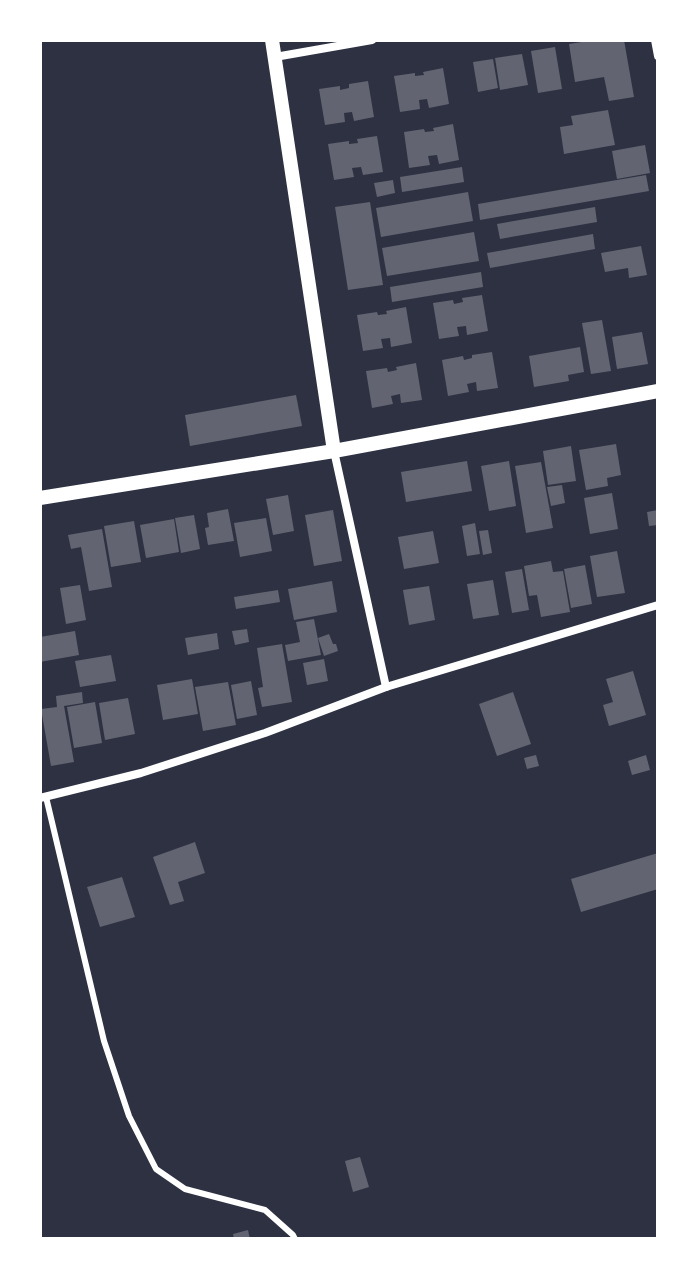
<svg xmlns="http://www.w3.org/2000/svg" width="698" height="1279" viewBox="0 0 698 1279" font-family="Commissioner,sans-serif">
<rect width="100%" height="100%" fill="#2d3142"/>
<g fill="#626471">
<polygon points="594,40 624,40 634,97 609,101 604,77 575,82 569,44"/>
<polygon points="555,47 562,89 538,93 531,51"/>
<polygon points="522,54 528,85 500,90 495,58"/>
<polygon points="493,59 498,88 478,92 473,62"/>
<polygon points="443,68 449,104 429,108 427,99 419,100 420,109 400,112 394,76 415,73 415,76 424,75 423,72"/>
<polygon points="368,81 374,117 354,121 352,112 344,113 345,122 325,125 319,89 340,86 340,90 349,88 349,84"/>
<polygon points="608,110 615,145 564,154 560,127 573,125 571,116"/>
<polygon points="453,124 459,160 439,164 437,155 428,156 430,165 409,168 404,132 424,129 425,132 434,131 433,128"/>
<polygon points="377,136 383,172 363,175 361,167 352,168 354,177 334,180 328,144 349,141 349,144 358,143 357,139"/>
<polygon points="645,145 650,173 617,179 612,151"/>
<polygon points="462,167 464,182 402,192 400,177"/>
<polygon points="646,175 649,191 480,220 478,204"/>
<polygon points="393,180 395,193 377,197 374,183"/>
<polygon points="468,192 473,221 381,237 376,208"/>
<polygon points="370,202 383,285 348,290 335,207"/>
<polygon points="595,207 597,222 500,239 497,224"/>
<polygon points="474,232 479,261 387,276 382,248"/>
<polygon points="593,234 595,249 490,268 487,253"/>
<polygon points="641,246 647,275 629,278 628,268 605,272 601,253"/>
<polygon points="481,272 483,287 392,302 390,287"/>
<polygon points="482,295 488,331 467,335 466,326 457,327 459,336 439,339 433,303 453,300 454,304 463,302 462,298"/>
<polygon points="406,307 412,343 391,347 390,338 381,339 383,348 363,351 357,315 377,312 378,315 387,314 386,311"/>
<polygon points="602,320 611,371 591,374 582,323"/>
<polygon points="642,332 648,364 617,369 612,337"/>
<polygon points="580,347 584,372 568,375 569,381 534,387 529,356"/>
<polygon points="492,352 498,388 477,391 476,382 467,384 469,392 448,396 442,360 463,356 464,360 472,358 472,355"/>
<polygon points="416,363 422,400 401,403 400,394 391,396 393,404 372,408 366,371 387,368 388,372 397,370 396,367"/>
<polygon points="296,395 302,426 190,446 185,415"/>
<polygon points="616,444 621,475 607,478 608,486 586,490 579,450"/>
<polygon points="571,446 576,481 548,485 543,451"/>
<polygon points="467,461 472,491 406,502 401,472"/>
<polygon points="509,461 516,506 489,511 481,466"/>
<polygon points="541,462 553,528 526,533 515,466"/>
<polygon points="562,485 565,503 551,506 547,487"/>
<polygon points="612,493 618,529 590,534 584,498"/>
<polygon points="288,495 294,531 273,535 266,499"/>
<polygon points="228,509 234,541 208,545 205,528 209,527 207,513"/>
<polygon points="333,510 342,561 314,566 305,515"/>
<polygon points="658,510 658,525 649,526 647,512"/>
<polygon points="194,515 200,549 181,553 175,518"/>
<polygon points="266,518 272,551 240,557 234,523"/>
<polygon points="174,519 179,552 146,558 140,525"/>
<polygon points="134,521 141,562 111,567 104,526"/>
<polygon points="475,523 480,554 467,556 462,526"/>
<polygon points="102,529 112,587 89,591 81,547 71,549 68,535"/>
<polygon points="488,530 492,553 483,555 479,531"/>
<polygon points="433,531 439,563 404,569 398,537"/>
<polygon points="617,551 625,593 597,597 590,556"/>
<polygon points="551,561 553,572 563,571 570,612 541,617 537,595 529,596 524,566"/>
<polygon points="585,565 592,604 571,608 564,569"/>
<polygon points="522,569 529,610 512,613 505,572"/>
<polygon points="493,580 499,615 473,619 467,584"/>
<polygon points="332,581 337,612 294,620 288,589"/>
<polygon points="80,585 86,620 66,624 60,588"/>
<polygon points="429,586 435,620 409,625 403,590"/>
<polygon points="278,590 280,602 236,609 234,597"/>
<polygon points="314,619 321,655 288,661 285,645 300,642 296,622"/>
<polygon points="247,629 249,642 235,645 232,631"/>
<polygon points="75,631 79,655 40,662 40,637"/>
<polygon points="217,633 219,649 188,655 185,638"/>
<polygon points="329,634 333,644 336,644 338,651 324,656 318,638"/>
<polygon points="282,644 292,702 262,707 258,688 263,687 257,648"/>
<polygon points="111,655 116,681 80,687 75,661"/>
<polygon points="324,659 328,681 307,685 303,663"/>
<polygon points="633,671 646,715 609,726 603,705 613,702 606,679"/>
<polygon points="192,679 198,714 163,720 157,685"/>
<polygon points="251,681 257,715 237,719 231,685"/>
<polygon points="228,682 236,725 203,731 195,687"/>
<polygon points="82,692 83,703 64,706 74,762 51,766 41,709 57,707 56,696"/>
<polygon points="513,692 531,744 497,756 479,704"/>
<polygon points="128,698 135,734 105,740 99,703"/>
<polygon points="95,702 102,743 74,748 67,707"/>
<polygon points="536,755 539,766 527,769 524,758"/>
<polygon points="646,755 650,770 632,775 628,761"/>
<polygon points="195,842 205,873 178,882 184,901 170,905 153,857"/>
<polygon points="658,853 658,889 581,912 571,879"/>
<polygon points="122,877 135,917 100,927 87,887"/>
<polygon points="360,1157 369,1187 353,1192 345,1161"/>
<polygon points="248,1230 250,1239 234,1239 233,1234"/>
</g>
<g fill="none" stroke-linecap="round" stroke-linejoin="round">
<polyline stroke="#fff" stroke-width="6" points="46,797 104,1041 129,1116 156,1169 185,1189 265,1210 293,1235 295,1239"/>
<g stroke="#fff" stroke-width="8">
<polyline points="655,40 658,56"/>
<polyline points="275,57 372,40"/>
<polyline points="334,451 386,687"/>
<polyline points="40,798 141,773 265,733 386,687 658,605"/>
</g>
<g stroke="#fff" stroke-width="14">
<polyline points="272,40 334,451"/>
<polyline points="40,498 334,451 658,391"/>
</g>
</g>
<rect width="698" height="1279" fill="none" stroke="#ffffff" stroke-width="84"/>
</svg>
